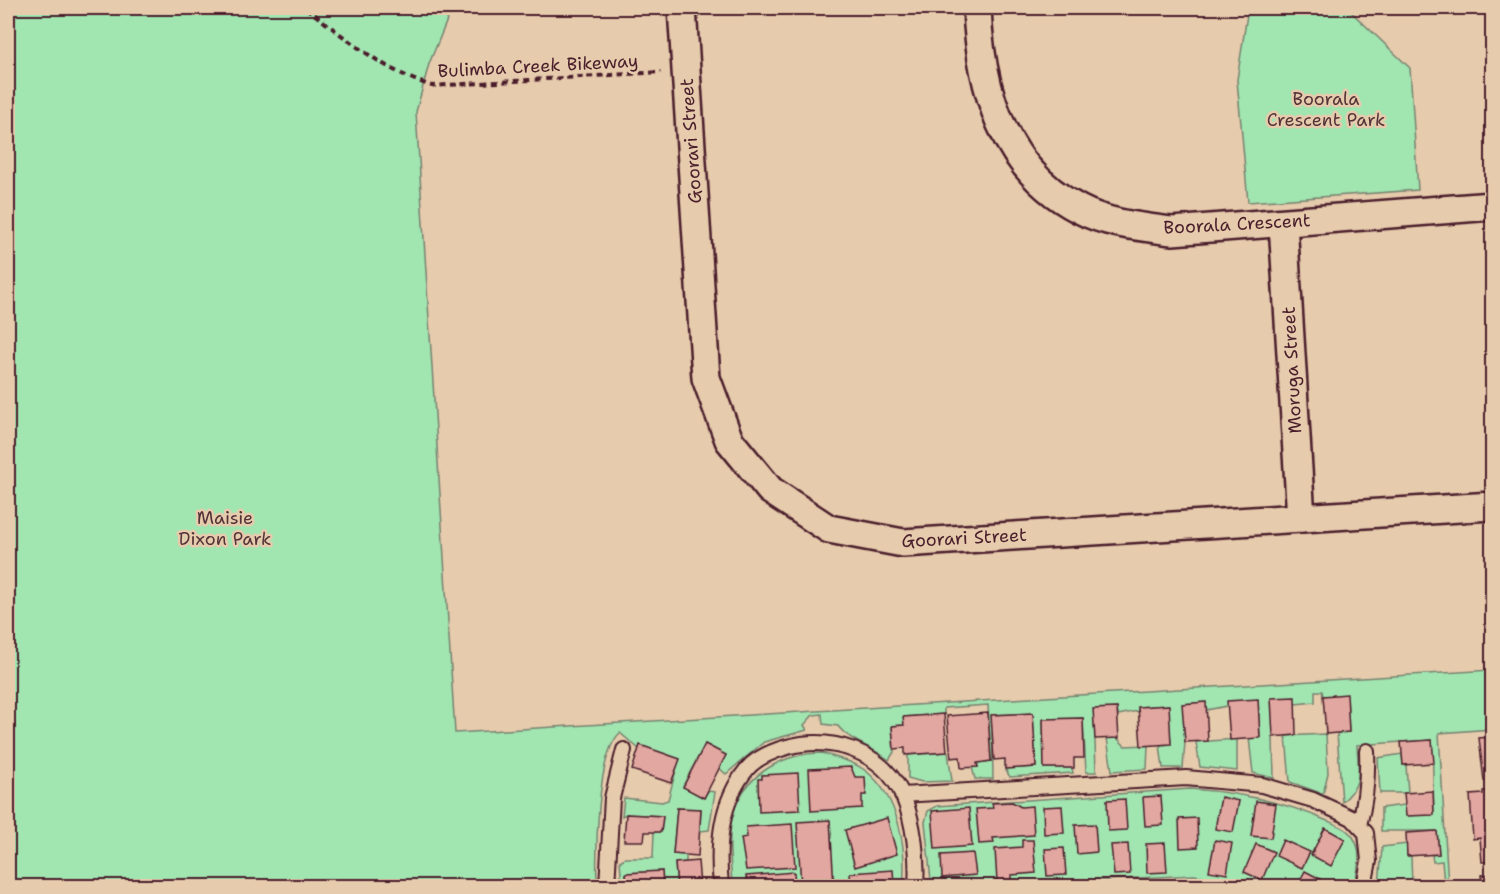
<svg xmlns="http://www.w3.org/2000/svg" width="1500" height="894" viewBox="0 0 1500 894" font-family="'Shantell Sans',sans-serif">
<rect width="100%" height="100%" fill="#e6cbad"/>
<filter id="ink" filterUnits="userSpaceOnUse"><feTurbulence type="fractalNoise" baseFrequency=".0167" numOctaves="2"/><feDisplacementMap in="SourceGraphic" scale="12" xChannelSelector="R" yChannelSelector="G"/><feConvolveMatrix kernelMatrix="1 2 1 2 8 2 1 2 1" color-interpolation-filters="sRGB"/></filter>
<g filter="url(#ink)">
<g fill="#a1e5b1" stroke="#76826e" stroke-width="1.5">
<path d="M8 8H452L429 64 416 112 455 733 1492 670V729L1439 733 1448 886H1439L1444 884 1442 861 1433 862 1432 855 1439 854 1437 831H1381V808L1405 805 1407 816 1434 814 1432 740 1357 745C1358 772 1364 783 1342 802L1337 733 1349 732 1347 695 1323 696 1322 691H1315V702L1295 704 1273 737 1274 778 1253 773 1249 738 1260 737 1258 700 1206 710 1205 702 1183 704 1185 742 1183 768H1163L1160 745 1171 744 1168 705 1138 707V711L1118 715 1117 708 1094 709 1096 772H1086L1083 718 1043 719 1044 768H1072L1073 773 1010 777 1005 769 1036 767 1033 713 992 715 993 779H975L972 767H978L977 763 991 761 988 705 944 708V714L904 717V725L892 726 894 752 889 760C873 747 849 741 838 726L823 724 822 714 813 715 804 725 807 730 764 742 726 774 719 768 726 755 705 744 683 786 704 798 708 791 715 792 709 830 700 831 701 809 677 808 673 854 686 855V862L675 864 677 886H663L662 871 626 873 627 886H622L620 861 625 858H653L654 832H661L663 816 626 814 622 816 624 798 662 802 668 800 679 759 641 746 639 749 620 733C596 754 596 855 597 886H8Z"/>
<polygon points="1248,8 1347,8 1410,68 1418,190 1248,202 1237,80"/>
<polygon points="1326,734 1328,773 1323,794 1290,782 1286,736"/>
<polygon points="1107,738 1117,738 1125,746 1148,745 1147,769 1112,771"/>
<polygon points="1237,739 1237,771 1200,767 1196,742"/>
<polygon points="948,752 952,781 922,782 908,778 908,755"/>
<path d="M822 753C837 758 853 761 866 771 899 797 907 847 903 886H732C731 862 726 832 735 808 748 772 786 753 822 753Z"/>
<polygon points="1402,754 1403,765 1406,765 1408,793 1380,793 1378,758"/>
<path d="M1190 789C1238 792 1281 801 1325 820 1335 824 1347 828 1353 837 1363 851 1358 871 1354 886H1262L1194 875 993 886H936L931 881 925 822 928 811 937 806Z"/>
<polygon points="1407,844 1407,856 1411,856 1412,886 1379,886 1382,847"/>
</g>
<g fill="#e1a7a0" stroke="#4a1f2b" stroke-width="1.5">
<polygon points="1347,694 1349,732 1326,734 1323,696"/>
<polygon points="1295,697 1296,735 1273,737 1271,698"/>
<polygon points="1258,699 1260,738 1230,740 1227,701"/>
<polygon points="1206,702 1208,741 1185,742 1182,704"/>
<polygon points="1169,705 1171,744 1141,746 1138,707"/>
<polygon points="1117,708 1119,738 1095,739 1093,709"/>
<polygon points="988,713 991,761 977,763 978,767 961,768 960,757 951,758 947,716"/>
<polygon points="1033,713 1036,767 1005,769 1005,759 994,760 991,715"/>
<polygon points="944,714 947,752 905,755 905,748 894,749 892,726 904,725 903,717"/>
<polygon points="1083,718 1084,758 1074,758 1074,768 1044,768 1043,719"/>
<polygon points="1488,731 1492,731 1492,781 1484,781 1479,738 1488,737"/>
<polygon points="1432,740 1434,763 1403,765 1401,742"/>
<polygon points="705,744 726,755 704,798 683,787"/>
<polygon points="640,745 680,759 671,783 632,770"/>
<polygon points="851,767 855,777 865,777 866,795 862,795 862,808 811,811 809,769"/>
<polygon points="798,773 800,810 759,812 758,779 762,779 762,775"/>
<polygon points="1433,791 1434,815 1406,816 1404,793"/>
<polygon points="1483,791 1492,791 1492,862 1482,862 1480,838 1473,839 1470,795 1483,794"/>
<polygon points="1161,796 1163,825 1145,826 1143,797"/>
<polygon points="1221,797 1239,801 1233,832 1215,829"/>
<polygon points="1125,799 1127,830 1108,831 1107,800"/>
<polygon points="1256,801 1276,804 1271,838 1251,836"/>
<polygon points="1012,802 1021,807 1032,806 1034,835 993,838 994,843 979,844 976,809 993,808 992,803"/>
<polygon points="1062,806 1064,833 1044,834 1043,807"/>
<polygon points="677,808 701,809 698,856 673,854"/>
<polygon points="969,808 972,846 935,849 932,811"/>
<polygon points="626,814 663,816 661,832 645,832 644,841 624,841"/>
<polygon points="887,818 897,854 855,867 845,830"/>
<polygon points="1197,818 1198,847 1180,848 1179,819"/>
<polygon points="830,820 834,886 801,886 797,822"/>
<polygon points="792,824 795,867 746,870 741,838 747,837 746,827"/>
<polygon points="1095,824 1097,852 1077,854 1075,825"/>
<polygon points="1325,828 1345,839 1331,866 1311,855"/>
<polygon points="1437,831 1439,854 1407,856 1406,833"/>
<polygon points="1022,840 1033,840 1036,873 1011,875 1011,881 997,882 995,849 1022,847"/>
<polygon points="1215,840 1232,843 1227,874 1209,871"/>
<polygon points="1283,840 1310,852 1302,868 1276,856"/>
<polygon points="1165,843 1167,872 1147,873 1146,844"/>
<polygon points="1128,844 1130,874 1114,875 1111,845"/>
<polygon points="1256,844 1274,852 1262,880 1244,872"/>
<polygon points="1064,848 1066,875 1047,876 1045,849"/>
<polygon points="973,853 976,875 942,878 941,855"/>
<polygon points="698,861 700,886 677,886 675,863"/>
<polygon points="893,870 894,884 891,886 851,886 850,873"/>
<polygon points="662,871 663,886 627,886 626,873"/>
<polygon points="1305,871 1324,881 1321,886 1297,886"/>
<polygon points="794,872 795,886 747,886 746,876"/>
<polygon points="1492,874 1492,886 1482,886 1481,875"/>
</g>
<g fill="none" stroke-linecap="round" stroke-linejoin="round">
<g stroke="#4a1f2b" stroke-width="18">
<g id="service">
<polyline points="902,795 1186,778 1262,785 1313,800 1352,818 1366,833 1369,861 1364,886"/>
<path d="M1359 825C1366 800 1368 777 1367 751"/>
<polyline points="607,886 612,798 624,750"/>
<path d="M721 886C717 845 720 802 747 769 756 758 773 751 787 747 831 735 883 751 903 796 914 822 918 858 916 886"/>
</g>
</g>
<g stroke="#4a1f2b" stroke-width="32">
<g id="minor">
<polyline points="682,8 706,378 729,440 770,490 829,529 903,543 1492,506"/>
<path d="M977 8C980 87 1003 170 1079 209 1107 224 1141 227 1172 231L1492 206"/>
<polyline points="1283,223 1301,518"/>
</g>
</g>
<path stroke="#4a1f2b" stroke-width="4" stroke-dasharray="6 4.5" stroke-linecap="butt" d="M306 8C346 38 383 71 432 86L661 72"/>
<use href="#service" stroke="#e6cbad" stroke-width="14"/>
<use href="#minor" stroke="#e6cbad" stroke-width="27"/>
</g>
</g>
<g text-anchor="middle" stroke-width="5" stroke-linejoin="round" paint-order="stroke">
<g font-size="18" fill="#4a1f2b" stroke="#e6cbad">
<text transform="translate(538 66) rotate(-3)" y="6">Bulimba Creek Bikeway</text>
<text transform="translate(691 141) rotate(-94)" y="6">Goorari Street</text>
<text transform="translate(1237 224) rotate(-3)" y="6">Boorala Crescent</text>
<text transform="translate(1292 370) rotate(-93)" y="6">Moruga Street</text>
<text transform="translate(964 538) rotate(-3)" y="6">Goorari Street</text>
</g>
<g font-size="18" fill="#533338" stroke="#e6cbad">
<text x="1326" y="105">Boorala<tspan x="1326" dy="21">Crescent Park</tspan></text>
<text x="225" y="524">Maisie<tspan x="225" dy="21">Dixon Park</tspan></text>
</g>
</g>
<rect width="1500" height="894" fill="none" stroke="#e6cbad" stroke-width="30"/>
<rect x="15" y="15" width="1470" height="864" fill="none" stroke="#4a1f2b" stroke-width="2" filter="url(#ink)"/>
</svg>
